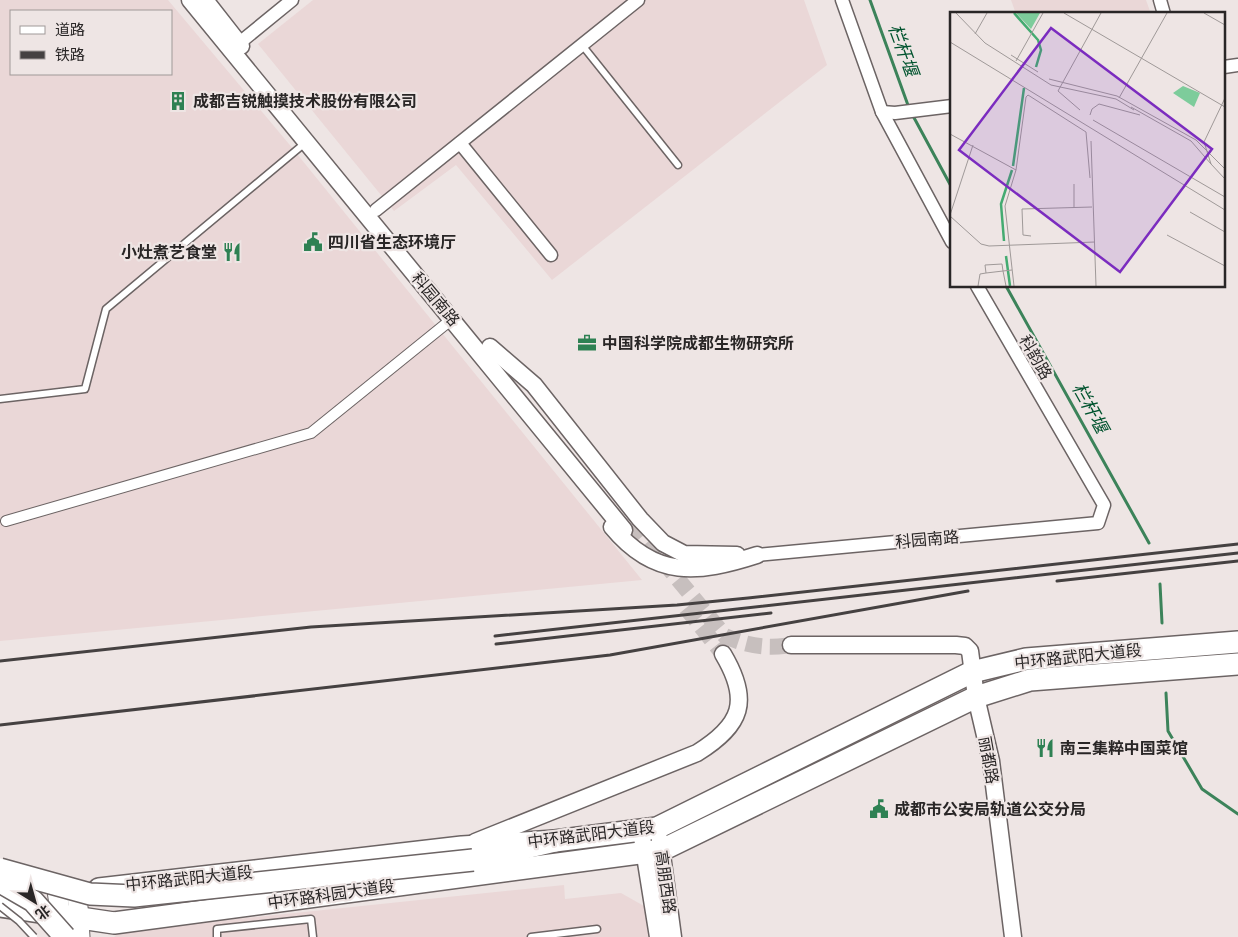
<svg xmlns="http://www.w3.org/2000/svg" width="1238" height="937" viewBox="0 0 1238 937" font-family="Barlow,'Noto Sans SC',sans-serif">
<rect width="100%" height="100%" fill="#eee5e4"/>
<g fill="#ead7d7" fill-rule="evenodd">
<path d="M0 0H168L289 144 642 580 0 641ZM11 11H171V74H11Z"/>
<polygon points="313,0 804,0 827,65 552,280 456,165 394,211 258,44"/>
<polygon points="1011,0 1146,0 1151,14 1016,14"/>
<polygon points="564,885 565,899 621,893 644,906 648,937 114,937 121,931"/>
</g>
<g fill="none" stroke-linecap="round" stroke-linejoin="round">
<g stroke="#3c835a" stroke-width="3">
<polyline points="870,0 909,108"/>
<polyline points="912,114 952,188"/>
<polyline points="1006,286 1149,543"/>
<polyline points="1160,584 1162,623"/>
<polyline points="1166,693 1168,731 1202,789 1238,814"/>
</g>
<g stroke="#c7bfbe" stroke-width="16" stroke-dasharray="16 8" stroke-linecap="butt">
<path d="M632 524 725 636C747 646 767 649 791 645"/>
<polyline points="686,608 723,654"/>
</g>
<g stroke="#6c6464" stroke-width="9">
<g id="service">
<polyline points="582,45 678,165"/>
<polyline points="0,399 85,389 106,309 305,143"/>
<polyline points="217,937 217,929 311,919 313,937"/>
<polyline points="531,937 597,929"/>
</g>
</g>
<g stroke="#6c6464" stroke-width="12">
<polyline id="pedestrian" points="6,521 311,433 452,319"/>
</g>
<g stroke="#6c6464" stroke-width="15">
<g id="minor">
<polyline points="842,0 882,112 952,242"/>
<polyline points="1160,0 1164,14"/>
<polyline points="232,49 292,0"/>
<polyline points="1224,67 1238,65"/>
<polyline points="882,112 895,113 952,106"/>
<polyline points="460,143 551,255"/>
<polyline points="376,210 638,0"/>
<polyline points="757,555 1098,523 1104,505 977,286"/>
</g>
</g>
<g stroke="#6c6464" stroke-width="19">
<g id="tertiary">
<polyline points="190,0 624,530"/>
<polyline points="205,0 241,46"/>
<polyline points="490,347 534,385 640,519 663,543 684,554 737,555"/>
<path d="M612 527C655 579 698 574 757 555"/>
<polyline points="791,645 956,645 965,646 970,651 976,697 991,761 1013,937"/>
<polyline points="641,831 658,937"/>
<polyline points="660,840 673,937"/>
<path d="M475 842 697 753C742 725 751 701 723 654"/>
</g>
</g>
<g stroke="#6c6464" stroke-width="21">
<g id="secondary">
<polyline points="57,890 62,928"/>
<polyline points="77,892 80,937"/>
</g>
</g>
<g stroke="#6c6464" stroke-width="24">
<g id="primary">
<polyline points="99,889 462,847 555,841 657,828 972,672 1026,659 1238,642"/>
<polyline points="0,906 114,923 662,850 976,697 1030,680 1238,664"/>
</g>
</g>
<g stroke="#6c6464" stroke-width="24">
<polyline id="trunk" points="473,860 555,841"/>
</g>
<use href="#service" stroke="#fff" stroke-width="6"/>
<use href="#pedestrian" stroke="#fff" stroke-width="10"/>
<use href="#minor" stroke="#fff" stroke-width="12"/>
<use href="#tertiary" stroke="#fff" stroke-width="16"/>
<use href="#secondary" stroke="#fff" stroke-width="19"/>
<use href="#primary" stroke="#fff" stroke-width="21"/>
<use href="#trunk" stroke="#fff" stroke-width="21"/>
<g stroke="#454141" stroke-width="3">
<polyline points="1057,581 1238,561"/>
<polyline points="495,636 1238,553"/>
<polyline points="496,644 771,613"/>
<polyline points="0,661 311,627 677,605 748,598 1238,544"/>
<polyline points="0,725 610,655 968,591"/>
</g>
<g stroke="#6c6464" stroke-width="9" stroke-linecap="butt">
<polyline id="service-bridge" points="0,906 19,921 34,937"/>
</g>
<g stroke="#6c6464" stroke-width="24" stroke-linecap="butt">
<g id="trunk-bridge">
<polyline points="0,869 90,894 134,896 473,860"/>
<polyline points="0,882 33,901 65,937"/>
</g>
</g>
<use href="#service-bridge" stroke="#fff" stroke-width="6"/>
<use href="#trunk-bridge" stroke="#fff" stroke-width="21"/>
</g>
<defs>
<g id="building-bare" transform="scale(1.5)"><path d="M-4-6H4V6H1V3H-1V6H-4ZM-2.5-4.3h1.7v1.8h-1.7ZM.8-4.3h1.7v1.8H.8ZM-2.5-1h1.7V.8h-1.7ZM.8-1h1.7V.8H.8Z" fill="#2e8153" stroke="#eee5e4" stroke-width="2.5" paint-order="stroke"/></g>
<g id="civic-bare" transform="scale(1.5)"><path d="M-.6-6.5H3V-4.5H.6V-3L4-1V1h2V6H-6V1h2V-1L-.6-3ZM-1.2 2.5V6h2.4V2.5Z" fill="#2e8153" stroke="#eee5e4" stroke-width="2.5" paint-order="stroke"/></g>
<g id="restaurant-bare" transform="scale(1.5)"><path d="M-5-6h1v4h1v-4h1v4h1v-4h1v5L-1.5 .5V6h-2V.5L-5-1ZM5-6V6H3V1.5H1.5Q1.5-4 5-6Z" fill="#2e8153" stroke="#eee5e4" stroke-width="2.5" paint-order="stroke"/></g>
<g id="office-bare" transform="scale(1.5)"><path d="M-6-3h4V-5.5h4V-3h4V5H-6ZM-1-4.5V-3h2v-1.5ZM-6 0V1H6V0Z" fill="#2e8153" stroke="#eee5e4" stroke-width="2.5" paint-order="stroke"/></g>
</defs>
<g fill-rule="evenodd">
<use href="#building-bare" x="178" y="101"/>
<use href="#civic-bare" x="313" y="242"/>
<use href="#restaurant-bare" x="232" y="252"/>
<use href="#office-bare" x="587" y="343"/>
<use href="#restaurant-bare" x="1045" y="748"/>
<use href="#civic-bare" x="879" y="809"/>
</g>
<g text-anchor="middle" stroke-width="4.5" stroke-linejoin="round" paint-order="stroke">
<g font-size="16" font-weight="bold" fill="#292626" stroke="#eee5e4" text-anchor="start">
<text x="193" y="107">成都吉锐触摸技术股份有限公司</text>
<text x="328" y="248">四川省生态环境厅</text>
<text x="217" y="258" text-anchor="end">小灶煮艺食堂</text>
<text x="602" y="349">中国科学院成都生物研究所</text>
<text x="1060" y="754">南三集粹中国菜馆</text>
<text x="894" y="815">成都市公安局轨道公交分局</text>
</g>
<g font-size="16" fill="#292626" stroke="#eee5e4">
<text transform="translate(436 299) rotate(50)" y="6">科园南路</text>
<text transform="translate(1036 357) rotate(60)" y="6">科韵路</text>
<text transform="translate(927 539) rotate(-5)" y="6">科园南路</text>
<text transform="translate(1078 656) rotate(-6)" y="6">中环路武阳大道段</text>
<text transform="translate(989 760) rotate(80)" y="6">丽都路</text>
<text transform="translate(591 834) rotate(-7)" y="6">中环路武阳大道段</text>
<text transform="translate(189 878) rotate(-6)" y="6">中环路武阳大道段</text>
<text transform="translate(666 882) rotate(82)" y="6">高朋西路</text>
<text transform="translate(331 894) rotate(-8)" y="6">中环路科园大道段</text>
</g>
<g font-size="18" font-style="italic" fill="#00532e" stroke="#eee5e4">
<text transform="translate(903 50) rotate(70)" y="6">栏杆堰</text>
<text transform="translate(1090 408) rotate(61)" y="6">栏杆堰</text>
</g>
</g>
<g transform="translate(950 12)">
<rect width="275" height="275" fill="#eee5e4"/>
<path d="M66 1H90L81 17ZM233 74 250 81 244 95 223 81Z" fill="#7dcc9b"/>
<path fill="none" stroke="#44ab71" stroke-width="2.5" d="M64 1 88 28 91 38 86 55M63 154 74 76M54 229 51 192 62 158M56 244 60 274"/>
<path fill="none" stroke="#9f9998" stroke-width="1" d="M6 1 35 31 101 73 166 87 184 98M114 1 275 95M254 1 275 13M25 22 37 1M0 30 275 198M61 43 88 60M66 49 93 1M99 67 167 84 246 128 275 157M169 86 217 1M275 86 254 130 261 152 275 167M181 95 241 129 261 152M130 98 108 79 151 1M140 103 142 97 149 92 190 103M143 108 275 185M0 122 66 158M141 129 146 274M124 172V196M240 200 275 220M0 203 23 133M0 204 31 232 39 234 145 230M217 223 275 254M81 224 73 223 72 197 142 195M28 274 30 262 36 261M56 274 53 259 52 252 35 253 36 261 53 259 62 258M64 274 55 194 66 158 76 85 78 83 136 120 140 166"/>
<path fill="#7b2cbf" fill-opacity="0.15" stroke="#7b2cbf" stroke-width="2.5" d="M101 16 262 137 170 260 9 138Z"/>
<rect width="275" height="275" fill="none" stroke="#292626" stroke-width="2.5"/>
</g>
<rect x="10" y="10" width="162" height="65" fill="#eee5e4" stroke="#9f9998"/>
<rect x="20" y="26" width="25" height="8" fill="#ffffff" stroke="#9f9998"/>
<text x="55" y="35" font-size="15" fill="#292626">道路</text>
<rect x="20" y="51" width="25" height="8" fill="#454141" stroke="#9f9998"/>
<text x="55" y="60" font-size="15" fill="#292626">铁路</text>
<g transform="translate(35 902) rotate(143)" stroke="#eee5e4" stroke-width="4" paint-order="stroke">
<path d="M0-4L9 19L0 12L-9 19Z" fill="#292626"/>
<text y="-8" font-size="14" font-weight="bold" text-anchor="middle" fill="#292626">北</text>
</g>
</svg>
